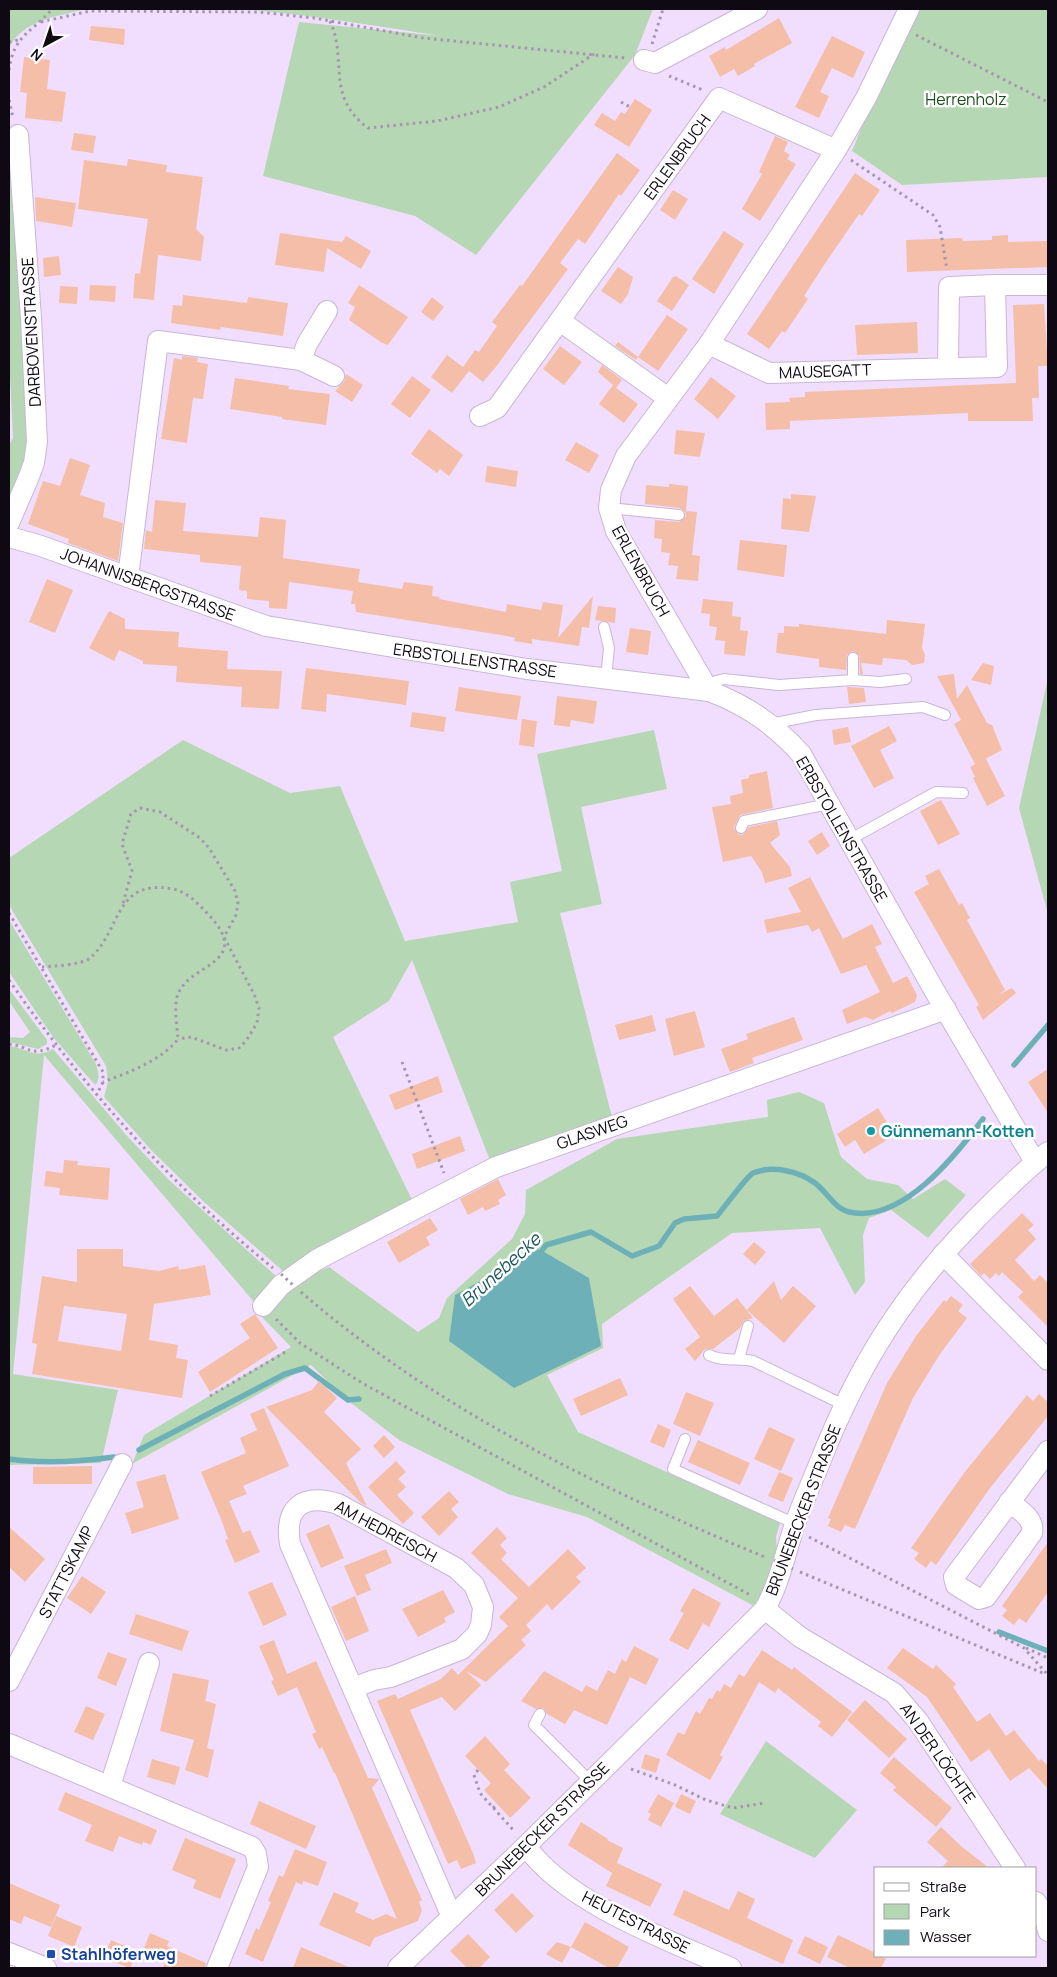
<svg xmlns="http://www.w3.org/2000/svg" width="1057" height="1977" viewBox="0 0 1057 1977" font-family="Manrope,sans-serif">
<rect width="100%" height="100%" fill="#f1deff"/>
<g fill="#b6d7b3">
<path d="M9 9H86C60 16 20 20 9 49Z"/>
<path d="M243 9H653L635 55 476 255 415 216 263 176 299 22 442 36C376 26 310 15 243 9Z"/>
<polygon points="919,9 1048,9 1048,177 902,185 852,151 872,102"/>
<polygon points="9,115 32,438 24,474 9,503 9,445 13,438 9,355"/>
<polygon points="1048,678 1048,914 1019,808"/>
<polygon points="654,730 667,789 581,807 602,904 560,913 613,1121 491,1163 412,960 389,1001 333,1037 414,1204 283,1271 204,1202 152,1151 104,1097 108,1082 106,1066 9,905 9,858 183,740 290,793 340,786 405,941 518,922 510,882 562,871 537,754"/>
<path d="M9 920 96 1064C98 1072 101 1079 95 1085L53 1037 9 972Z"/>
<polygon points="9,989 47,1040 47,1044 38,1049 9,1042 9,1037 23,1038 30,1032 9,1001"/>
<path d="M9 1046C28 1048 33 1060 53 1049L128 1137 169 1180 278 1278 254 1302 44 1055 13 1374 118 1390 101 1463 9 1465Z"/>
<polygon points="799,1092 824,1103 841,1157 867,1179 898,1185 913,1199 945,1179 966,1195 928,1238 891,1210 869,1218 863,1235 865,1282 855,1295 820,1228 732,1233 602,1324 603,1348 547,1375 578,1432 780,1523 776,1537 777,1553 767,1583 754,1606 587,1517 508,1494 399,1440 346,1399 311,1365 132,1464 144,1435 291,1347 262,1317 280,1302 297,1280 329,1267 418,1332 439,1318 447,1298 512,1239 525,1214 526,1190 617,1139 768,1117 767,1100"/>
<polygon points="766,1741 857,1810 815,1858 720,1814"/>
</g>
<polygon fill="#6db0b8" points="539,1249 589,1278 601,1346 514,1388 449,1341 455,1295"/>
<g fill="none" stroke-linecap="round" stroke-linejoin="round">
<g stroke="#6db0b8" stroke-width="5.5">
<polyline points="1014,1065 1048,1025"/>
<path d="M538 1256 546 1245 591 1232 632 1256 659 1246 675 1223 684 1219 717 1216C724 1208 747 1176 753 1173 773 1165 798 1171 815 1183 826 1191 835 1209 849 1212 902 1224 956 1155 983 1119"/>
<polyline points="139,1450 285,1374 305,1368 348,1400 359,1399"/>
<path d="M9 1459C44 1464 78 1462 114 1457"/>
<polyline points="999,1632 1048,1651"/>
</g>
</g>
<g fill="#f4bea8" fill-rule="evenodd">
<polygon points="779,18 792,43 754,64 755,66 738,76 734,69 720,77 709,56 725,47 726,50"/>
<polygon points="91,26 125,29 124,45 89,40"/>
<polygon points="832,36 865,52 853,78 832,68 820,92 829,96 819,118 795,107"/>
<polygon points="24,57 50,60 47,89 66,92 62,122 25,118 27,93 20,92"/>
<polygon points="635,99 652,110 629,147 594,125 602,113 615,121 621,112 625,114"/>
<polygon points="74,133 96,136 93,153 71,150"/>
<polygon points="775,136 788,142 784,151 790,155 787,159 796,164 760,221 742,209 762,174 759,172"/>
<polygon points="617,153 640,170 621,196 619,194 585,244 578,239 560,263 568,269 495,368 483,382 469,371 452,393 431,377 447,355 463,367 475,350 479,352 497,326 492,322 520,285 522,286"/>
<polygon points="128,159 167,165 166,172 203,177 196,229 204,237 201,261 158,255 154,300 133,298 135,273 140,274 148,219 78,209 84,160 127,166"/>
<polygon points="855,173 880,190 862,216 859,214 826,262 804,296 808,299 785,333 782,331 769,349 747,334"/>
<polygon points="673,190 688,199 675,220 660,210"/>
<polygon points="35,197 76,203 72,227 36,221"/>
<polygon points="724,231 744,244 714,294 692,279"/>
<polygon points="280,233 342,242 346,236 371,251 361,269 327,248 324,272 275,265"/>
<polygon points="1008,235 1008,242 1048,241 1048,267 907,272 906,240 962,238 963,241 992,240 992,236"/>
<polygon points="59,256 61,275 44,277 43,258"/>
<polygon points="618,267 633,277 628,294 621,304 601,291"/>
<polygon points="676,276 689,285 672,311 657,301 673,277"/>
<polygon points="90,285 116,286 115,302 89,300"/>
<polygon points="359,285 408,317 388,345 382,343 349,320 355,307 348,303"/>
<polygon points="60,286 78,287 77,304 59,303"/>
<polygon points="183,295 247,303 248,297 288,303 283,336 221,327 220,330 171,323 173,305 182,306"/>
<polygon points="432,297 444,307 433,321 421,312"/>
<polygon points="1044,304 1048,366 1038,366 1039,398 1032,398 1033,421 968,421 968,413 790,421 790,429 766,430 765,403 790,402 789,398 805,397 805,392 1016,383 1013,305"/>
<polygon points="667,315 688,329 658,371 638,357 636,360 615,346 618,342 638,357"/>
<polygon points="917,322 918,353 857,355 855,325"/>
<polygon points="560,346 582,362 564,385 543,369"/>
<polygon points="182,356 198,358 197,362 208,364 203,399 193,398 187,443 161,439 174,358 182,360"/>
<polygon points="602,365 622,380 616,388 638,404 624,423 599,404 613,385 598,372"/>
<polygon points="346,374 363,385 352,402 335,391 344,382"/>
<polygon points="412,376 431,390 410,418 391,404"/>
<polygon points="711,377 736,396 718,419 694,399"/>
<polygon points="235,378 289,386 288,389 330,394 326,425 282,419 282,417 230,409"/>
<polygon points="429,429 463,455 449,476 440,469 437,473 411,454"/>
<polygon points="676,430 705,433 700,457 674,454"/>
<polygon points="576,442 599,455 589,473 565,460"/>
<polygon points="70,458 90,465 80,495 105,503 103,517 123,523 118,561 68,543 69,539 28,524 43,481 60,486"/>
<polygon points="487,466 518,471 516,487 485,482"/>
<polygon points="669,484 688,486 686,511 697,512 692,555 700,556 698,581 676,579 678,566 668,565 670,553 661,552 662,539 654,538 655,520 679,522 686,516 685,512 680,508 645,504 646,485 669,487"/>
<polygon points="791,494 816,496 809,532 781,529 783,498 791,499"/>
<polygon points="155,500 186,503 183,531 258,537 260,517 286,520 283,558 360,569 358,582 402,589 404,582 433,586 432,596 440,597 439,599 506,612 507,604 541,610 543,602 563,605 558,638 593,596 589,628 582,627 579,646 532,639 532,644 514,641 515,638 507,636 356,612 355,604 351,604 353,591 289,582 287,609 269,608 269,601 247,599 247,591 239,590 241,566 200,562 200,555 144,549 146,530 152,532"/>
<polygon points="740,540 787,545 784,577 737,570"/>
<polygon points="47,579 73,590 55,633 29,622"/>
<polygon points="703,599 733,602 732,616 741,617 740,630 748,631 745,656 724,654 725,641 715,640 717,627 709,626 710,614 701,613"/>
<polygon points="598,606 616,608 615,623 595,620"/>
<polygon points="109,611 125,619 125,629 179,632 178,647 228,651 227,669 282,671 279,709 241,707 242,687 176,682 177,666 143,664 143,661 119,650 114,661 89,648"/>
<polygon points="887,620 925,624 922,648 925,655 924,663 912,665 906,660 883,658 882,665 861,663 863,674 860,674 859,655 853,651 847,655 846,674 846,670 819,667 819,659 776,653 778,633 784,633 784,626 799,627 799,624 886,634"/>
<polygon points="630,628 651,631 648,655 626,652"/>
<polygon points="983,663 994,666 991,685 971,680"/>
<polygon points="306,668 409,681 406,705 327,694 326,712 301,709"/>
<polygon points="954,674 957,699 967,685 987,723 992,725 1002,750 978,763 986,759 1005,796 987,806 973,778 975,777 970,767 975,764 954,724 961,720 937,676"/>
<polygon points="459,687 521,696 517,720 455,711"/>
<polygon points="847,687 864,688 866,702 849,704"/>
<polygon points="557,696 597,701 594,724 571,720 570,727 554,725"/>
<polygon points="412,712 446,717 444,732 410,727"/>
<polygon points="522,719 537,721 534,747 519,745"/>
<polygon points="889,726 897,741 880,750 894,778 874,788 851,746"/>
<polygon points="848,727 851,742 834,745 832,730"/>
<polygon points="767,771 773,808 740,815 734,828 738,834 742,835 749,827 777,821 780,835 770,843 790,867 792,876 765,883 762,872 751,856 723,862 712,807 731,804 730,796 743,793 741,780 749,778 749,775"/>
<polygon points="941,800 960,834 938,845 920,811"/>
<polygon points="822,832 830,846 817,855 808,841"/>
<polygon points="939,869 959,905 962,903 970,918 967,920 1005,990 998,995 1012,988 1016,993 983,1020 976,1007 979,1005 914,892 929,884 925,876"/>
<polygon points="810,877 843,939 872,924 882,944 875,947 893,983 907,976 917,995 915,1002 892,1013 890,1011 873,1020 865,1017 847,1024 842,1010 880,992 866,965 841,974 819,928 812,932 808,925 767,933 764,920 801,912 788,888"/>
<polygon points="695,1011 705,1047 674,1056 665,1019"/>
<polygon points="652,1015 656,1031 619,1040 615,1025"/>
<polygon points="794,1017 803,1040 752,1058 754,1063 730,1072 721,1049 748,1039 746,1034"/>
<polygon points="1048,1069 1048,1113 1028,1082"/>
<polygon points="438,1076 443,1092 395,1110 389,1095"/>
<polygon points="878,1108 895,1135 864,1154 855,1140 845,1147 837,1134"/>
<polygon points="460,1136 465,1151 417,1169 412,1154"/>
<polygon points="64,1160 78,1161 77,1165 110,1168 108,1200 59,1195 60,1188 44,1186 46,1171 63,1173"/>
<polygon points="498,1179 506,1195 498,1200 500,1204 485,1211 483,1207 468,1215 460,1199"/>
<polygon points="1022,1213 1034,1225 1028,1230 1036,1239 1015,1260 1034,1281 1040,1275 1048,1283 1048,1327 1018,1297 1023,1292 1002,1272 999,1276 996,1273 990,1279 984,1273 981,1276 970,1264"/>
<polygon points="430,1218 438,1230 426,1237 430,1245 399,1263 387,1242"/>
<polygon points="754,1242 766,1252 755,1265 743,1254"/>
<path d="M77 1249H123V1266L159 1271 178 1266 179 1270 205 1265 211 1295 154 1304 149 1340 178 1345 176 1358 188 1360 182 1398 32 1374 37 1344 32 1343 42 1276 77 1282ZM64 1306 127 1314 121 1351 58 1341Z"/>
<polygon points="774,1281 781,1300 793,1286 816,1306 784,1343 747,1310"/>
<polygon points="690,1286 714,1316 737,1298 753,1318 744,1321 740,1328 713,1349 705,1349 695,1361 685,1349 700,1337 673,1299"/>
<polygon points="951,1296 963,1305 958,1311 967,1318 940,1354 913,1398 855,1529 845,1525 841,1532 828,1526 831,1519 828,1518 887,1383 916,1336 944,1300 946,1302"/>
<polygon points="255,1314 278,1348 210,1392 198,1372 250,1338 240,1324"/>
<polygon points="620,1378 628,1395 581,1416 573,1399"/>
<polygon points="319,1381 337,1398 324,1412 361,1449 346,1463 367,1506 361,1503 266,1407 312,1390"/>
<polygon points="686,1392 714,1403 700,1436 673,1424"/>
<polygon points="1039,1394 1048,1402 1048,1416 990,1488 936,1565 931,1561 926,1568 914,1559 919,1553 911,1548 964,1473 1027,1395 1033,1401"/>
<polygon points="264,1408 289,1466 243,1486 247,1494 229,1501 243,1533 250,1530 260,1552 235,1563 225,1540 228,1539 221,1519 201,1472 246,1453 240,1438 257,1430 250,1414"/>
<polygon points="658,1424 671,1430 664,1448 650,1442"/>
<polygon points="769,1427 795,1439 781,1471 754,1459"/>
<polygon points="384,1435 395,1447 384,1458 373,1446"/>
<polygon points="698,1440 750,1463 740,1485 688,1462"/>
<polygon points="396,1461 406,1472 398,1479 406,1487 397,1495 414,1513 403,1524 368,1487"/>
<polygon points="92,1466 92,1484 33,1484 33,1467"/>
<polygon points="779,1472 793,1478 783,1502 768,1496"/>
<polygon points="165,1474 179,1519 132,1534 125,1513 144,1507 136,1482"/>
<polygon points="449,1491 459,1502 451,1509 458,1517 439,1536 421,1517"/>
<polygon points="329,1524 344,1558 321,1568 306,1534"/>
<polygon points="9,1527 45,1559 25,1582 9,1567"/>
<polygon points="497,1527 507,1538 500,1545 507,1553 501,1559 529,1587 568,1549 586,1568 576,1577 581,1582 552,1610 547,1604 526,1625 531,1631 521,1640 526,1645 486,1682 466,1671 481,1685 455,1711 442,1697 410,1710 473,1853 476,1863 461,1869 457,1860 448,1864 377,1701 395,1694 398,1699 441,1679 452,1668 458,1675 508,1626 499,1617 518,1598 471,1553"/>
<polygon points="1048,1542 1048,1592 1026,1623 1019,1618 1014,1625 1002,1616 1007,1610 1002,1606"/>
<polygon points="386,1549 392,1563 365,1575 371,1590 357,1596 344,1566"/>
<polygon points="82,1576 106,1592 91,1614 67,1598"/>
<polygon points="272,1582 287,1615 263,1626 248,1592"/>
<polygon points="693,1588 721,1603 709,1627 703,1623 688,1650 669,1640 684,1613 680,1611"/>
<polygon points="443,1590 455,1612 444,1618 446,1622 418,1637 402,1609"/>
<polygon points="355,1596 369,1631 346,1641 331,1607"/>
<polygon points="136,1614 189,1631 182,1651 129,1634"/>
<polygon points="274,1640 287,1674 316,1661 368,1778 379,1779 372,1788 422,1900 419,1902 422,1910 418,1921 374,1938 370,1947 319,1925 334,1892 359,1903 355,1912 373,1920 386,1914 397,1919 335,1773 334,1773 322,1747 319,1749 312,1734 316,1732 297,1687 278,1696 271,1681 274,1680 259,1646"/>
<polygon points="634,1646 659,1659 646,1685 630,1677 607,1725 574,1710 565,1724 547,1714 543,1708 536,1709 521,1701 544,1671 582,1692 586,1685 597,1691 608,1670 615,1674 622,1659 626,1662"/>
<polygon points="903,1648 933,1669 936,1665 956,1684 953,1687 977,1722 990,1713 1006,1736 1014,1730 1039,1761 1041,1759 1048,1766 1048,1789 1029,1768 1010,1781 989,1749 971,1762 927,1697 887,1668"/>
<polygon points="762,1650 792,1670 794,1667 852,1712 832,1737 818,1726 821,1722 778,1688 775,1693 759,1682 720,1755 723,1757 710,1780 666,1755 678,1732 684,1735 696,1711 700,1714 709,1698 712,1699 717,1690 720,1692 724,1684 731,1688 739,1674 744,1677"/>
<polygon points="108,1652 127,1659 116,1686 97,1678"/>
<polygon points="173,1673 209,1680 205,1703 206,1701 216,1704 207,1748 214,1750 208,1778 185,1770 194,1740 160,1731"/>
<polygon points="865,1700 907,1739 889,1758 847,1720"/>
<polygon points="86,1706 105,1714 93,1740 74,1732"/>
<polygon points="485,1736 510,1764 504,1770 531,1798 510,1818 484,1790 491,1783 465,1756"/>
<polygon points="645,1754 660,1759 656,1773 641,1768"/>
<polygon points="894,1757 952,1808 936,1827 893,1790 896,1787 880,1773"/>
<polygon points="152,1759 180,1767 175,1785 147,1777"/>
<polygon points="65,1792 157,1830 151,1845 143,1842 142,1845 119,1836 113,1852 85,1841 92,1825 58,1810"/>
<polygon points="658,1794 674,1803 661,1827 648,1820 651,1814 648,1812"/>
<polygon points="681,1794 696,1801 690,1814 675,1807"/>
<polygon points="259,1801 316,1826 306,1849 250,1824"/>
<polygon points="581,1822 608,1839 607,1840 623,1848 617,1863 662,1884 650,1907 606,1886 617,1863 612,1873 568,1845"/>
<polygon points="941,1827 961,1846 989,1868 941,1868 948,1861 927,1842"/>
<polygon points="185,1838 236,1859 220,1899 193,1888 196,1880 172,1870"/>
<polygon points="295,1849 327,1862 318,1886 303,1881 302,1885 296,1882 263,1962 245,1954 256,1928 259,1930 271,1902 268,1901 279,1875 283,1877"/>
<polygon points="9,1883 60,1905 51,1927 24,1916 21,1924 9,1919"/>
<polygon points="684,1890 729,1910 738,1891 755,1899 747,1918 793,1940 783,1964 673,1915"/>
<polygon points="512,1893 534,1916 516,1933 494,1910"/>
<polygon points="56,1916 82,1927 74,1947 48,1936"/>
<polygon points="585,1922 629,1947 617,1968 609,1968 571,1947 562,1963 546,1954 557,1942 571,1947"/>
<polygon points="150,1933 169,1941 167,1946 206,1963 205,1968 163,1968 165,1963 142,1953"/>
<polygon points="468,1934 490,1957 479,1968 467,1968 450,1951"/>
<polygon points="838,1935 876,1953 876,1956 886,1958 881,1968 850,1968 827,1957"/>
<polygon points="805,1936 828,1947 820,1964 797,1953"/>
<polygon points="111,1940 138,1952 130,1968 103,1958"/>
<polygon points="301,1947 351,1968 293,1968"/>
</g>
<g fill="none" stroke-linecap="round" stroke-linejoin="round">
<g stroke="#c8b6d5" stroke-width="12">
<g id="service">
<polyline points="609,508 679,515"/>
<polyline points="604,627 609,648 606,679"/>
<polyline points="853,680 880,682 906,679"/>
<polyline points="705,684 724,679 779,685 853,680 853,658"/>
<polyline points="770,724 816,715 923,707 945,715"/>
<polyline points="741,828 744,821 829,804"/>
<polyline points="849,840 936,792 963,793"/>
<path d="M709 1355C722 1362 738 1358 753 1361L844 1405"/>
<polyline points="739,1359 748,1326"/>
<polyline points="685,1439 673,1469 796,1524"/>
<polyline points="540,1714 534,1725 590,1781"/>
</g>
</g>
<g stroke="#c8b6d5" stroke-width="22">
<g id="minor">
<polyline points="644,60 655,63 757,9"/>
<polyline points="560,321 668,398"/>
<polyline points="709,344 769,373 997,367 995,285 1048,285"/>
<polyline points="301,360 307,344 327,311"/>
<polyline points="948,367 949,287 995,285"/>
<polyline points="480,416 497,408 719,98 836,150"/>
<polyline points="9,523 28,479 34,463 37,442 31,318 18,135"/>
<path d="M9 537 38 545 266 626 527 669 709 691C746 705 774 724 801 754L934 990 1035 1162"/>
<polyline points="128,577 158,341 301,360 334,376"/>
<polyline points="709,691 616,531 609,508 611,490 626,456 709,344 836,150 866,98 909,9"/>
<polyline points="943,1254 1048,1360"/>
<polyline points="263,1306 281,1285 318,1259 496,1167 946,1009"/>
<path d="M1009 1502C1019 1510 1035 1518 1032 1533L986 1597 979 1599 956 1585 954 1577 1048 1451"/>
<polyline points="765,1609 800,1637 894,1693 918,1721 1015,1868"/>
<polyline points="9,1681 122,1464"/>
<path d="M353 1688 374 1680 391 1677 462 1649 477 1634 481 1625 483 1607 474 1585 456 1568 338 1504C303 1493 284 1507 290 1544L452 1917"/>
<polyline points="9,1744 252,1847 256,1854 258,1867 217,1968"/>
<polyline points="110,1786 149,1663"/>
<path d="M526 1846C566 1903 668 1940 731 1968"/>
<polyline points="1036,1902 1044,1914 1048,1931"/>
<polyline points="9,1953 46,1968"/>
<path d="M398 1968 526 1846 765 1609C779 1584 785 1555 794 1527 802 1503 813 1480 822 1457 860 1362 905 1292 976 1219 999 1196 1022 1172 1048 1152"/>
</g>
</g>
<g stroke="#a496af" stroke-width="3" stroke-dasharray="2.5 4" stroke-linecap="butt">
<path d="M330 21C348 60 325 96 368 128L437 121 499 107 544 87 594 54"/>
<polyline points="41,22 90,11 259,12 314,18 423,38 626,58"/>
<polyline points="916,35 1048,102"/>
<polyline points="9,42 18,40"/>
<polyline points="652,44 663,9"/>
<path d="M9 70C14 34 32 33 52 9"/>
<polyline points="669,76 703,90"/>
<polyline points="9,100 13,118"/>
<polyline points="621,102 630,107"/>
<polyline points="851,160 933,215 940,227 947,270"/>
<polyline points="123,903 132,871 122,844 131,814 140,808 160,812 200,838 209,848 235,891 238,903 236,915 224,937 254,994 259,1008 257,1023 246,1041 239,1048 226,1050 191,1037 178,1039"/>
<polyline points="9,913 103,1072 103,1082 97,1094"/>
<path d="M42 967C53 966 82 965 90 958 122 931 113 878 173 889 188 892 198 904 209 915 255 965 186 963 177 997 174 1010 177 1026 178 1039 161 1061 129 1072 103 1082"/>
<path d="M9 980C84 1088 171 1185 273 1268"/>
<path d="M9 1044C32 1047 30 1058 56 1045"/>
<polyline points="402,1062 444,1173"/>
<path d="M301 1292C437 1410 601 1489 767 1558"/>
<polyline points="276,1319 300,1343 362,1383 752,1596"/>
<polyline points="210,1396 287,1351"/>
<polyline points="809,1537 1024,1648 1047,1674"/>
<polyline points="800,1572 1045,1674"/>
<polyline points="1026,1648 1048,1658"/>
<polyline points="631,1769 675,1785 706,1800 733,1808 765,1803"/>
<polyline points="478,1770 474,1775 480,1793 515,1832"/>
<polyline points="493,1808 497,1804"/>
</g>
<use href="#service" stroke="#fff" stroke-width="10"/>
<use href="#minor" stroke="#fff" stroke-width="20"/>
<g stroke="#a496af" stroke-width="3" stroke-dasharray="2.5 4" stroke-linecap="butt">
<polyline points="281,1274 293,1285"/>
<polyline points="774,1560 793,1569"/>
</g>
</g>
<circle fill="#0f9aa8" stroke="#fff" stroke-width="2" cx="871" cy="1131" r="5"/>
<rect fill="#1a4fb4" stroke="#fff" stroke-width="2" x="46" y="1949" width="10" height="10" rx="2.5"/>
<g text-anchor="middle" stroke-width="5" stroke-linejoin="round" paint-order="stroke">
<g font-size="16" fill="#1c501b" stroke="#fff">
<text x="966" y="105">Herrenholz</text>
</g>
<g font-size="16" fill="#0f0913" stroke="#fff">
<text transform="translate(677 157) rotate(-54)" y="6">ERLENBRUCH</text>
<text transform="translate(31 332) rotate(-93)" y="6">DARBOVENSTRASSE</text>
<text transform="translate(825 371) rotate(-2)" y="6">MAUSEGATT</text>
<text transform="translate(641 571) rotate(61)" y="6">ERLENBRUCH</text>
<text transform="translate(148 584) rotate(20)" y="6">JOHANNISBERGSTRASSE</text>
<text transform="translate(475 660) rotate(8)" y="6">ERBSTOLLENSTRASSE</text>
<text transform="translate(842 829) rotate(60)" y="6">ERBSTOLLENSTRASSE</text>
<text transform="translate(592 1132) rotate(-19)" y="6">GLASWEG</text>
<text transform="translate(803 1510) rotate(-69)" y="6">BRUNEBECKER STRASSE</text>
<text transform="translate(386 1531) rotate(28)" y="6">AM HEDREISCH</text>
<text transform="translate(66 1572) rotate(-63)" y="6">STATTSKAMP</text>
<text transform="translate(938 1753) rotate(55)" y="6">AN DER LÖCHTE</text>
<text transform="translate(542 1829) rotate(-45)" y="6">BRUNEBECKER STRASSE</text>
<text transform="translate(636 1922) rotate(27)" y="6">HEUTESTRASSE</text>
</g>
<g font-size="16" font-weight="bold" fill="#0d838f" stroke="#fff" text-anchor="start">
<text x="881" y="1137">Günnemann-Kotten</text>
</g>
<g font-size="16" font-weight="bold" fill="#164399" stroke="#fff" text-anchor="start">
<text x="61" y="1960">Stahlhöferweg</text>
</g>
<g font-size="18" font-style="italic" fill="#1e585e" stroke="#fff">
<text transform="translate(501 1270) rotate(-42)" y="6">Brunebecke</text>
</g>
</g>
<rect width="1057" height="1977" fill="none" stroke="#0f0913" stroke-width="20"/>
<rect x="874" y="1867" width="162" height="90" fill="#ffffff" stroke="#9f9da1"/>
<rect x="884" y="1883" width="25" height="8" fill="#ffffff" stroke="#9f9da1"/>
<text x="920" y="1892" font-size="15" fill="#0f0913">Straße</text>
<rect x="884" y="1904" width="25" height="15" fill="#b6d7b3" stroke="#9f9da1"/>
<text x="920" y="1917" font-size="15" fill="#0f0913">Park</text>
<rect x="884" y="1930" width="25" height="15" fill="#6db0b8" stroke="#9f9da1"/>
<text x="920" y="1942" font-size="15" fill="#0f0913">Wasser</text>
<g transform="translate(45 45) rotate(220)" stroke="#ffffff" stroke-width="4" paint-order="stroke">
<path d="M0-4L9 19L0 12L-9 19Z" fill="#0f0913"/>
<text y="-8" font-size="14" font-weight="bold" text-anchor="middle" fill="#0f0913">N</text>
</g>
</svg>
